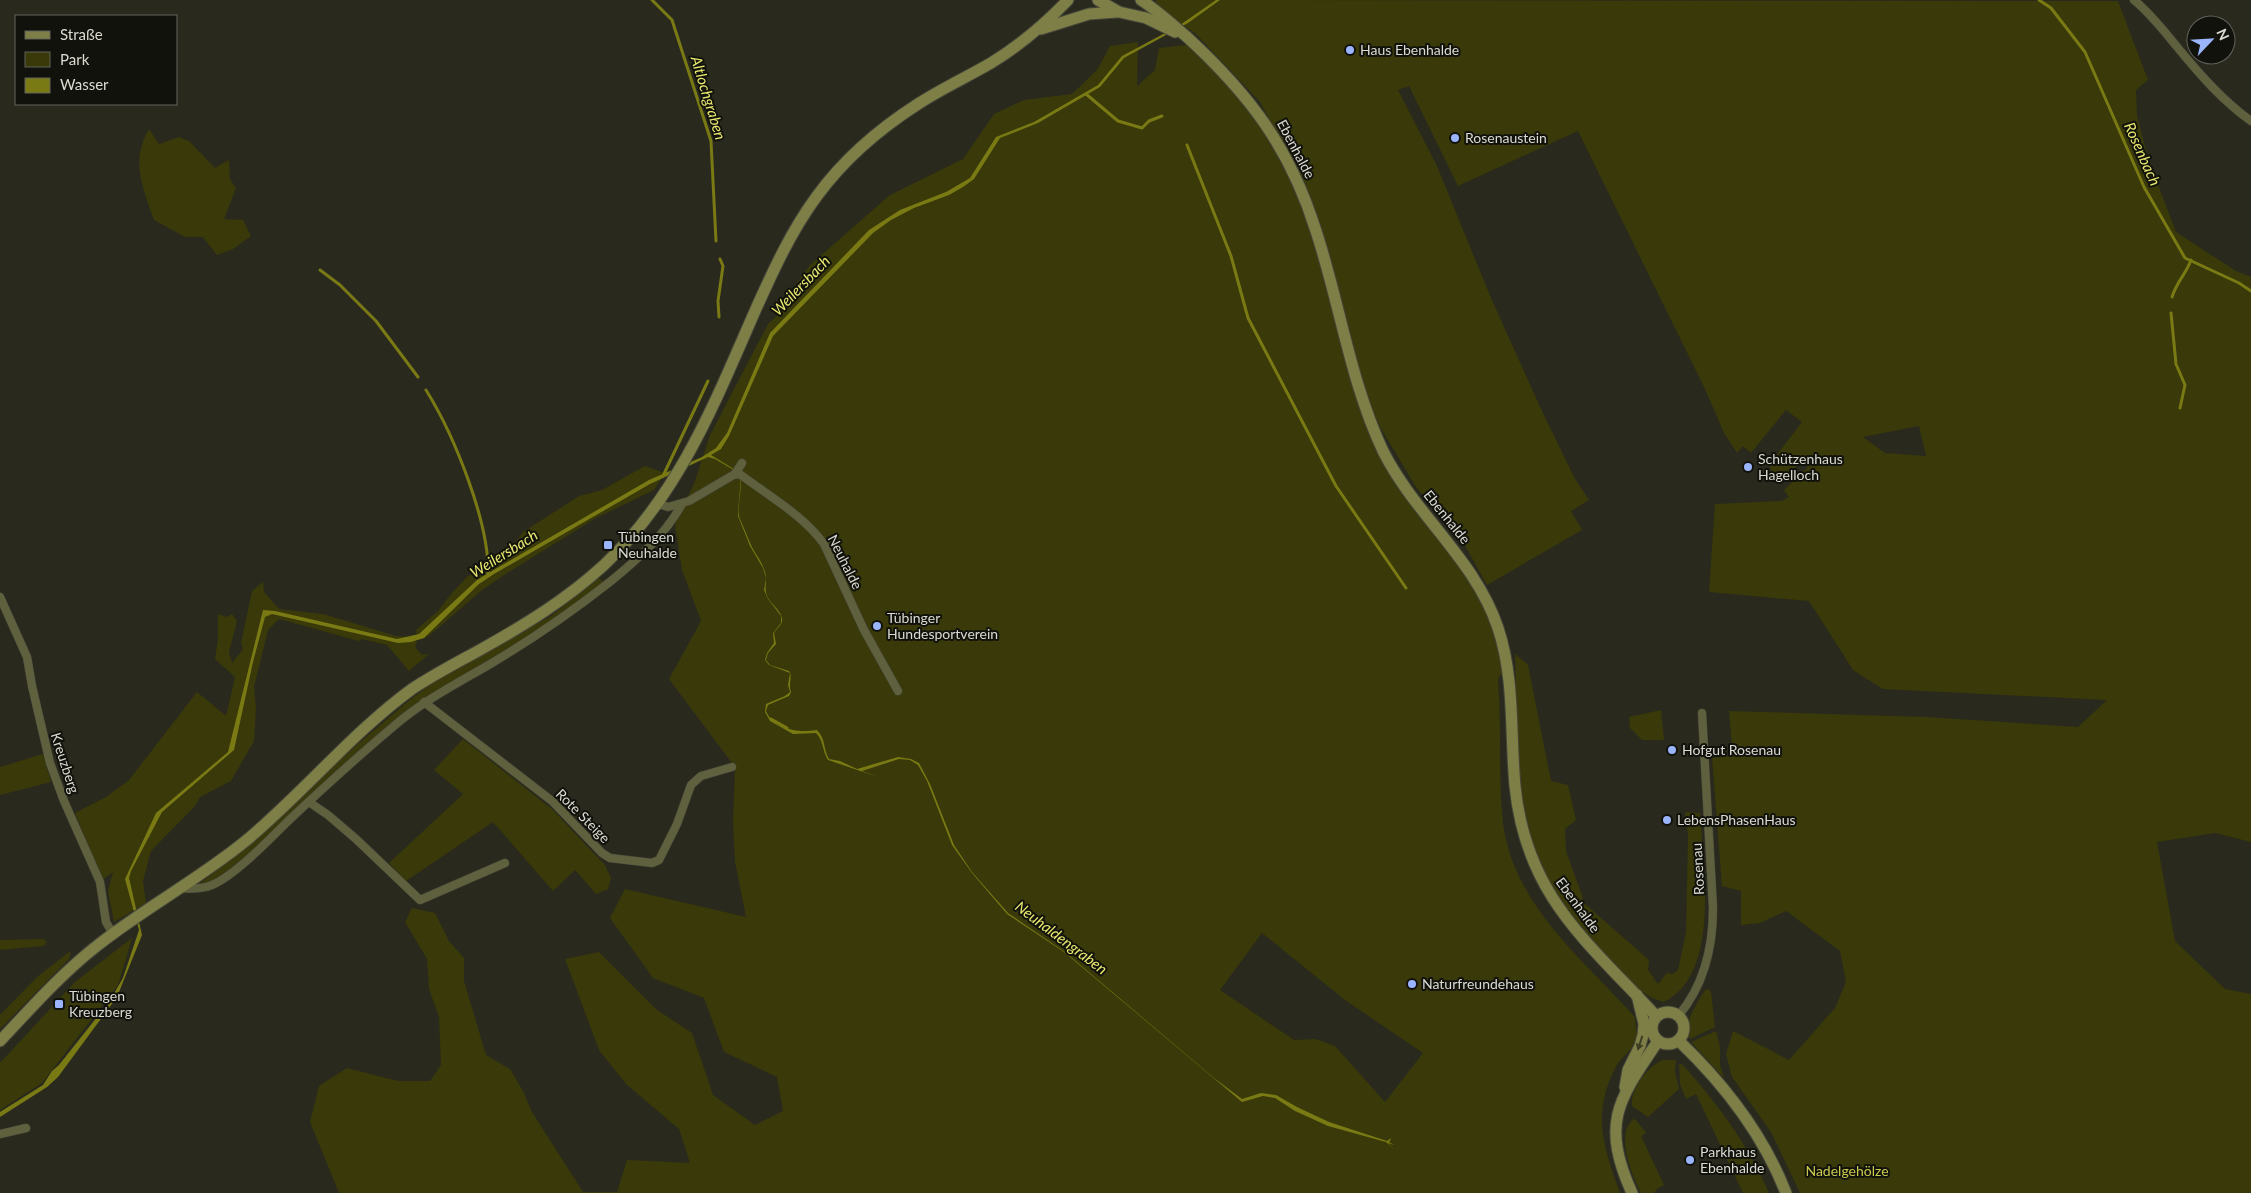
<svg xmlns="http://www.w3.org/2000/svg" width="2251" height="1193" viewBox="0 0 2251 1193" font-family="Lato,sans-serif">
<rect width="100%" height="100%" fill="#292a1d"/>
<g fill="#393909" fill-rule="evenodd">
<path d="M1157 0 2118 1 2148 80 2136 90 2137 116 2149 161 2176 232 2236 271 2251 277V842L2215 833 2157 842 2175 941 2225 989 2251 994V1193H1800L1771 1132 1732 1077 1726 1054 1733 1031 1789 1060 1835 1008 1846 982 1840 951 1786 911 1760 923 1741 925V891L1722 886 1712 758 1733 756 1729 711 1926 717 2078 727 2107 700 1883 689 1853 670 1809 601 1709 592 1715 504 1782 501 1789 497 1784 490 1808 467 1801 462 1788 474 1774 477 1769 465 1802 422 1786 410 1751 453 1743 446 1737 453 1724 433 1705 389 1578 131 1458 186 1409 86 1398 90 1437 166 1491 298 1541 409 1575 479 1589 500 1571 511 1582 530 1487 585 1463 542 1416 487 1380 427 1354 365 1296 169 1260 102 1195 33 1153 5ZM1919 426 1926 456 1885 453 1863 437Z"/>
<path d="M1138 42 1137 86 1155 70 1159 48 1195 44 1212 60 1292 169 1378 439 1474 576 1507 664 1498 679C1502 727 1498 776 1503 823 1514 906 1583 959 1635 1017 1635 1024 1638 1034 1636 1040 1633 1049 1622 1057 1617 1065 1591 1112 1603 1146 1620 1193H339L310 1122 319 1086 347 1068 398 1081H430L441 1065 439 1017 429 989 427 959 405 922 412 908 435 913 449 941 464 958V981L486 1055 510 1069 523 1091 532 1112 583 1192H617L627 1160 690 1163 679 1129 626 1084 599 1050 565 959 599 952 657 1010 692 1033 713 1095 755 1125 783 1111 777 1077 724 1052 704 998 653 978 610 918 625 889 746 917 735 862 733 823 735 767 669 679 701 621 682 570 675 525 695 481 710 435 768 324 781 312 791 291 810 265 890 195 963 159 994 114 1024 100 1072 94 1097 70 1110 46ZM1262 933 1345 1000 1423 1053 1385 1102 1335 1046 1316 1039 1294 1040 1220 990Z"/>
<path d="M149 129 159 144 179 137 189 141 215 168 229 160 230 179 236 188 224 219 243 220 251 236 233 249 217 255 203 237H185L154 220C143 188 130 161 149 129Z"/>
<polygon points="645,466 665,473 654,490 596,518 507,573 482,590 430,635 422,639 417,635 416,630 438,611 451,594 467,577 486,566 494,556 515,543 523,532 579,496 602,490"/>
<path d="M599 578 604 583C561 615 518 643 473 671 452 684 430 693 410 708L246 856 218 878 198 885 245 848 330 768 406 703 429 685 551 616Z"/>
<polygon points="263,582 264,592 279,609 323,614 396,636 409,637 417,642 415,647 422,655 429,654 409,671 387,645 362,639 359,641 279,619 268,630 254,687 256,709 254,741 231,781 200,797 195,806 151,851 143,881 146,903 114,922 108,891 113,872 102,880 75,813 106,797 129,780 197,692 226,716 235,677 215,659 218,639 218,614 227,617 232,614 237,621 229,652 232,663 243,649 241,643 252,591"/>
<path d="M1515 654 1528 665 1551 781 1568 785 1576 820 1565 829 1566 851 1585 904 1649 960 1648 970 1658 984 1667 973 1673 974 1678 970 1686 932 1688 836 1685 812 1700 813C1703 866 1721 974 1664 1002 1639 996 1623 973 1606 955 1585 932 1559 907 1546 878 1513 809 1518 727 1515 654Z"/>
<polygon points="1661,710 1664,740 1642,740 1630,728 1629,717"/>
<polygon points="463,739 552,809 605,865 611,878 608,889 596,894 575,870 553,891 493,822 406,881 389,863 463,794 434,770"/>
<polygon points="43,754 51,782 0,795 0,767"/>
<polygon points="132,938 118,985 42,1083 0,1110 0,1063 75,982"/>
<polygon points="43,939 47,942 44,946 0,950 0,940"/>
<polygon points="69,952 71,953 69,959 0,1029 0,1015 37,977"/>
<path d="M1708 989 1711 992 1715 1027 1690 1039C1682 1023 1697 1004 1705 990Z"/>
<polygon points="1716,1031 1720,1047 1720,1065 1724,1078 1691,1042"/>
<path d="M1663 1060H1676L1675 1072 1679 1089 1648 1117 1632 1106C1630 1089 1648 1066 1663 1060Z"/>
<path d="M1679 1064H1682C1717 1103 1748 1144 1769 1193H1743L1696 1094 1686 1099 1680 1084Z"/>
<path d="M1632 1119 1636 1120 1646 1133 1641 1136 1664 1185 1657 1189 1654 1193H1641C1632 1175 1622 1150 1626 1130 1628 1125 1631 1124 1632 1119Z"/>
</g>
<path fill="#7a7a15" d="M1216 0H1220L1188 23 1124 58 1100 87 1038 123 1000 138 974 179 963 187 949 195 914 208 891 220 873 233 773 336 729 436 721 449 711 455 737 471C746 483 735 509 740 519 744 528 747 536 751 545 755 554 762 561 765 572 768 581 763 588 768 598 772 605 783 612 782 621 782 625 776 629 774 633L776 644 768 653 766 660 770 665 789 671C793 676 788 685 791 692L789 696 768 705 766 711C774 730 799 733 817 730 826 739 823 749 829 759L840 761 857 769 898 757 911 759 919 763 930 784 954 845 972 872 1008 913 1065 952 1214 1078 1242 1099 1261 1093 1276 1095 1297 1107 1329 1122 1384 1140 1387 1141 1391 1138 1390 1141 1392 1139 1389 1142 1394 1145 1388 1143 1394 1149 1386 1142 1328 1126 1295 1111 1275 1098 1263 1096 1242 1102 1064 952 1007 914 972 873 952 845 927 781 918 765 910 760 899 759 862 771 878 777 828 760C822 751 824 741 816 733L793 734 770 721 765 712 766 704 785 696 790 692 788 685 790 673 769 665 765 660 767 653 774 643 773 633 781 623V616L768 599 764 590 766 578 763 568 750 546 738 516C738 502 742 487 739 473L715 459 708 457 650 484 494 574 479 584 424 638 411 642 398 643 272 614 265 617 253 662 234 750 162 812 131 871 129 878 142 935 117 997 58 1077 47 1087 0 1117V1112L43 1085 52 1071 59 1065 109 1002 123 978 139 930 125 879 156 813 228 752 263 610 275 611 397 639 419 634 477 580 492 571 649 480 702 457 716 448 727 433 770 333 869 230 900 210 946 192 970 178 996 137 1034 122 1098 85 1122 56 1180 25Z"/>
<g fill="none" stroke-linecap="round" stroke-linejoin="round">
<g stroke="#7a7a15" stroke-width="3">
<polyline points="652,0 672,20 711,141 716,241"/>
<polyline points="2039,0 2051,8 2085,52 2144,187 2185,258 2239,283 2251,291"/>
<polyline points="1086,94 1118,121 1142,128 1149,121 1162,116"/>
<polyline points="1187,145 1231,256 1248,318 1336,486 1406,588"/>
<polyline points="320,270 340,285 376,321 418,377"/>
<path d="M2172 297C2177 281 2186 274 2191 260"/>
<polyline points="2171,313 2176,364 2185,385 2180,408"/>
<polyline points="719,317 718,301 723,266 720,259"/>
<path d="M426 390C454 435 490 523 488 575"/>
<polyline points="663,476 708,381"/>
<polyline points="771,719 787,728"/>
</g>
<g stroke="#45463a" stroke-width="9">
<g id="street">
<path d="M2134 0C2151 14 2164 31 2178 48 2200 75 2223 101 2251 121"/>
<path d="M735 474 741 475C769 496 804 516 824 544L864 630 898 691"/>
<polyline points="659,504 668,507 689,501 735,474 742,463"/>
<polyline points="0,597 27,657 32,686 50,763 64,801 100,882 106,922 113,934"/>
<polyline points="424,702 552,801 602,853 610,858 652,863 659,860 677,824 691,785 701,776 732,767"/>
<polyline points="309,802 328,815 356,839 420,900 505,863"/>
<path d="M182 888C192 889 202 889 212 885 234 876 269 840 287 822 322 789 357 757 394 726 424 700 458 683 492 663 534 638 573 611 611 581 638 559 665 535 682 504"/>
<path d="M1679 1015C1704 985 1713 947 1713 908L1702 713"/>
<polyline points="0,1134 26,1128"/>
</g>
</g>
<g stroke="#45463a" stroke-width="13">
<g id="secondary">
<polyline points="1098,0 1119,12 1146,18 1175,32"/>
<path d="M1141 0C1158 11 1172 24 1187 37 1250 95 1290 148 1316 231 1340 304 1350 381 1383 451 1415 515 1475 559 1498 628 1515 679 1510 733 1515 786 1526 896 1587 941 1656 1016"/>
<polyline points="1041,29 1089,14 1117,12"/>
<circle cx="1668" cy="1028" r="16"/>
<path d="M0 1041C32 1007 62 973 98 945 146 907 201 878 248 839 305 791 352 733 412 689 433 675 456 663 478 651 523 626 566 600 604 565 679 495 715 402 755 311 773 271 791 231 817 196 844 159 879 129 918 104 941 89 967 77 991 63 1019 46 1045 24 1068 0"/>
<path d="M1679 1041C1724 1084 1763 1134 1786 1193"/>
<polyline points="1625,1087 1628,1070 1640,1046 1643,1035 1644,1024 1637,995"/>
<path d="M1632 1193C1600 1122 1619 1099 1658 1041"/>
</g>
</g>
<use href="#street" stroke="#5f603d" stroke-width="8"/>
<use href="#secondary" stroke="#7e7f46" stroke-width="11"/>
</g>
<defs><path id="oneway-solid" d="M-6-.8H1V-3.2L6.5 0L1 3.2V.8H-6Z" transform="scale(1.25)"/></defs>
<use fill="#3d3e23" href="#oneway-solid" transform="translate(1640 1043) rotate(108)"/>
<g fill="#9bb5fd" stroke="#12120c" stroke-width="2">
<circle cx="1350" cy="50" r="5"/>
<circle cx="1455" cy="138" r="5"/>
<circle cx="1748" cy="467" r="5"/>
<rect x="603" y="540" width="10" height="10" rx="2.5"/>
<circle cx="877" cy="626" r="5"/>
<circle cx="1672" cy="750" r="5"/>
<circle cx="1667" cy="820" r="5"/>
<circle cx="1412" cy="984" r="5"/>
<rect x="54" y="999" width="10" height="10" rx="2.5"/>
<circle cx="1690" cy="1160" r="5"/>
</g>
<g text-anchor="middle" stroke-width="4" stroke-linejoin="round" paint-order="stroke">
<g font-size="14" fill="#dbdbd3" stroke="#12120c" text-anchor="start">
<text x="1360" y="55">Haus Ebenhalde</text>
<text x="1465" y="143">Rosenaustein</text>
<text x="1758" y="464">Schützenhaus<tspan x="1758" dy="16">Hagelloch</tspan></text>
<text x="618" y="542">Tübingen<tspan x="618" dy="16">Neuhalde</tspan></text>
<text x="887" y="623">Tübinger<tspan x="887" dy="16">Hundesportverein</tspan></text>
<text x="1682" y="755">Hofgut Rosenau</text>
<text x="1677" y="825">LebensPhasenHaus</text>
<text x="1422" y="989">Naturfreundehaus</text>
<text x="69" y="1001">Tübingen<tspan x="69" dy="16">Kreuzberg</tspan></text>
<text x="1700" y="1157">Parkhaus<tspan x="1700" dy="16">Ebenhalde</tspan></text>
</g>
<g font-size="14" fill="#dbdbd3" stroke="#12120c">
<text transform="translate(1296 149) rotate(62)" y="5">Ebenhalde</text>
<text transform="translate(1447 517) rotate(51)" y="5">Ebenhalde</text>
<text transform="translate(845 562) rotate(63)" y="5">Neuhalde</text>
<text transform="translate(65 763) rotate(72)" y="5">Kreuzberg</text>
<text transform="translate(583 816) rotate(45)" y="5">Rote Steige</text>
<text transform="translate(1698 869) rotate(-93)" y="5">Rosenau</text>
<text transform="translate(1578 905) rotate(54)" y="5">Ebenhalde</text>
</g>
<g font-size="14" fill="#cacb4e" stroke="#12120c">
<text x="1847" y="1176">Nadelgehölze</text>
</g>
<g font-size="15" font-style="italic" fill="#e9ea6f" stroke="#12120c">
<text transform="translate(708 98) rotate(73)" y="5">Altlochgraben</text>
<text transform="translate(2142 154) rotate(66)" y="5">Rosenbach</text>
<text transform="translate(801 286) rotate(-46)" y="5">Weilersbach</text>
<text transform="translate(504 554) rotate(-32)" y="5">Weilersbach</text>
<text transform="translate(1061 938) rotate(37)" y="5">Neuhaldengraben</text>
</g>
</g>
<rect x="15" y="15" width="162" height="90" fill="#12120c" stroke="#62625c"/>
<rect x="25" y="31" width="25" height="8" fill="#7e7f46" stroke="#62625c"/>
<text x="60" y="40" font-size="15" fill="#dbdbd3">Straße</text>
<rect x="25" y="52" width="25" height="15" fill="#393909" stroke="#62625c"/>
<text x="60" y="65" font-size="15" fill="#dbdbd3">Park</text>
<rect x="25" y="78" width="25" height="15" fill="#7a7a15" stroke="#62625c"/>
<text x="60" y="90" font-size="15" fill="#dbdbd3">Wasser</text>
<g transform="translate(2211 40) rotate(65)"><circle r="24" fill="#12120c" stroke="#62625c"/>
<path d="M0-4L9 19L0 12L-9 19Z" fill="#9bb5fd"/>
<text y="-8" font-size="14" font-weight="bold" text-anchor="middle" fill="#dbdbd3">N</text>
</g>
</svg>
